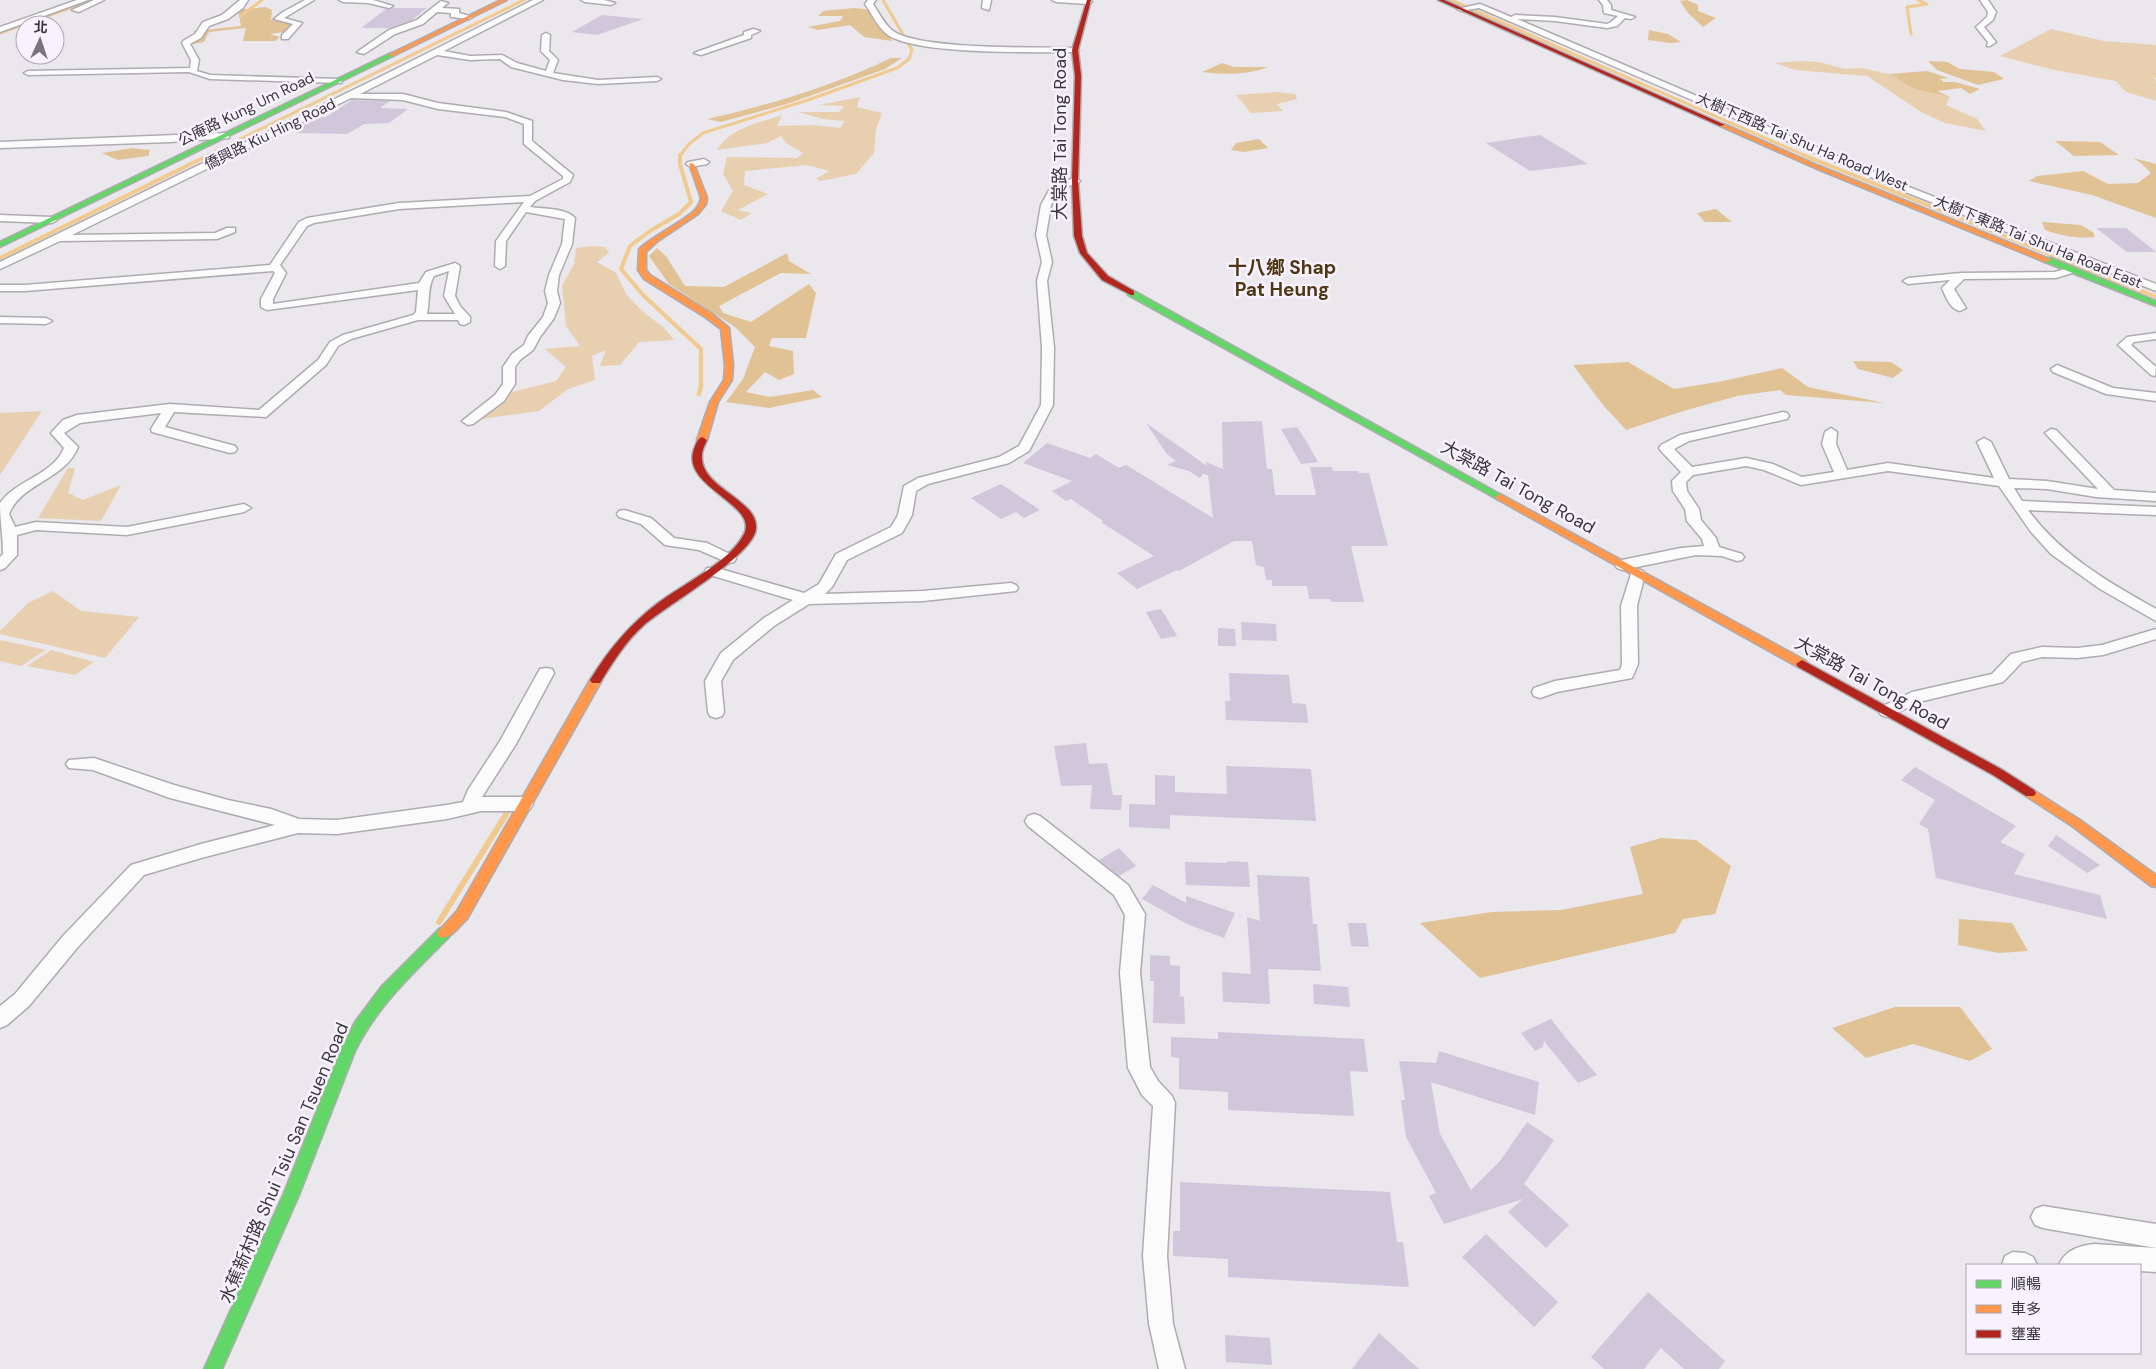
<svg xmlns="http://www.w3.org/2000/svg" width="2156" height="1369" viewBox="0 0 2156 1369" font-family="'DM Sans','Noto Sans TC',sans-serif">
<rect width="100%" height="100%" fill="#eae7ed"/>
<g fill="#e8cfaf">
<polygon points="2051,29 2104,41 2156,45 2156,78 2154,78 2156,82 2156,101 2126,92 2116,81 2054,70 2000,56"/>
<polygon points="1801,61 1819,62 1845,69 1861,68 1889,74 1914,89 1950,97 1946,105 1977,119 1986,131 1945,123 1921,112 1867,76 1795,70 1775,63"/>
<polygon points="1278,92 1295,94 1297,99 1277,104 1283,111 1251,113 1236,95"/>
<path d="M860 97 857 107 882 113 876 129 874 153 856 174 821 181 816 179 829 171 807 165 745 171 744 185 768 194 738 210 752 213 741 220 721 211 733 191 723 174 727 157 797 158 803 153 786 143 781 136 767 143 717 150C731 127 759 123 782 115L777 126 812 125 840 128 845 121 823 119 798 112H839L844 106 819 105Z"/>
<polygon points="592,246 605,247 609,253 597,262 616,273 626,294 642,311 663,327 674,340 639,342 620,365 600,366 606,350 592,356 595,380 568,389 539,411 482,419 512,392 556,381 566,367 545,349 580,346 566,326 562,286 574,264 576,248"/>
<polygon points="42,411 0,475 0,413"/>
<polygon points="68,468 75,468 68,493 83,500 121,485 101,521 38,518"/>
<polygon points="53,591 81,611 139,617 105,658 0,634 0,631 28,603"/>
<polygon points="0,640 46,650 21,666 0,661"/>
<polygon points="51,650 94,662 75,675 27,666"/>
</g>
<g fill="#e1c295">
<polygon points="1687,0 1698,5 1698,11 1716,18 1703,27 1688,13 1680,1"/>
<polygon points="266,7 272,10 271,20 292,24 284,32 270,34 280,37 275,41 243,41 246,28 209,32 204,42 193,44 194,31 241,26 238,10"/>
<polygon points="854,8 874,10 892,41 864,37 850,25 818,30 808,27 840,21 843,16 818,16 823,11"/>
<polygon points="1649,30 1668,34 1681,42 1670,43 1648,40"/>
<path d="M891 58H902L885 69 790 103 721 122 707 119C770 105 833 86 891 58Z"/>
<polygon points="1928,61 1947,62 1960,69 1994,72 2004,79 1978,85 1937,70"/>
<path d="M1222 63 1234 67H1268C1247 75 1224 75 1202 72Z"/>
<polygon points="1927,71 1949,78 1940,79 1944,82 1955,82 1980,89 1970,94 1961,88 1937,91 1950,97 1914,89 1889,74"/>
<polygon points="1259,139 1268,148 1244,152 1231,150 1236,143"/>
<polygon points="2055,141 2100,142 2119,155 2074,156"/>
<polygon points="132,148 150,150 148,156 118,160 102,153"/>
<polygon points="2133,158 2156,164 2156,218 2092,195 2029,181 2037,176 2083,171 2108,184 2138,183 2151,173 2141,163"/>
<polygon points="1716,209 1732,222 1705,222 1697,213"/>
<path d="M2042 222 2081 225 2094 233V237C2077 239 2062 236 2045 230Z"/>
<polygon points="657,248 666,256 685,286 724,287 787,253 789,261 811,274 781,273 719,306 723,313 751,322 809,284 816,293 806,338 772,338 769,346 793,351 794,374 779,380 765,372 746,392 770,397 813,390 822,397 769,408 726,402 743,379 755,347 735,327 669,284 649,256"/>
<polygon points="1853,361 1891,362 1903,370 1893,378 1858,369"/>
<polygon points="1628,362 1674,389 1723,381 1782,368 1808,387 1884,403 1786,395 1780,390 1737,396 1680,412 1626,430 1603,405 1573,365"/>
<polygon points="1661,838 1696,840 1731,866 1715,914 1683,919 1675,933 1480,978 1420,923 1492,912 1561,910 1643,894 1630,847"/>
<polygon points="1959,919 2012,923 2028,951 1999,953 1958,945"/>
<polygon points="1895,1007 1960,1007 1992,1049 1970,1061 1913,1044 1866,1058 1832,1028"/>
</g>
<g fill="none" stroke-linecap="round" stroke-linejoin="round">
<g stroke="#f0ca8f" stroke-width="3">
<polyline points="1451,0 1806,156"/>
<polyline points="241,16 262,0"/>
<polyline points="0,33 92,0"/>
<polyline points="1911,34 1907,7 1927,4 1918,0"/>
<polyline points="206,156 524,0"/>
<polyline points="680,156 688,145 703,133 808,100 897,68 909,59 912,50 883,0"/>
</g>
<g stroke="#f0ca8f" stroke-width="4">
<polyline points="680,155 680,164 691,202 679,214 650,231 630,246 621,269 643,295 701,349 701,357"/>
<polyline points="1803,155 2156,297"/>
<polyline points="0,258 209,155"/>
</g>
<polyline stroke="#f0ca8f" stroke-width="4.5" points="699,394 701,386 701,355"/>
<polyline stroke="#f0ca8f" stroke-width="6" points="439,922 508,811"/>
</g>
<g fill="#d0c7da">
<polygon points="393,8 427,8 412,20 389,28 361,28 386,9"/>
<polygon points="602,15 643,19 597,35 572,32"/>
<polygon points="352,100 390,101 380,108 408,109 389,123 364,124 347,134 296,133 299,131 295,131 315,118 326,117"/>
<polygon points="1540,135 1588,164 1530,171 1486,143"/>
<polygon points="2096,228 2126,228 2156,252 2127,252"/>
<polygon points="1262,421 1267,469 1272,469 1275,495 1316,495 1310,467 1332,467 1333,471 1358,471 1359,473 1369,473 1388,546 1351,546 1364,602 1331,602 1330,599 1309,599 1307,586 1272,586 1272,580 1266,580 1264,567 1256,565 1252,541 1234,541 1179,571 1177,570 1137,589 1117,573 1154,556 1101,522 1103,521 1071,499 1066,501 1052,491 1072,481 1023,463 1047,443 1090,458 1096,454 1119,468 1126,465 1213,518 1208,475 1203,474 1200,478 1189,471 1167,465 1176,461 1166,453 1146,423 1207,466 1206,462 1223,469 1222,422"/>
<polygon points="1297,427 1305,439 1318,462 1301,464 1281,429"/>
<polygon points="1001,484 1040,510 1024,518 1016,512 1001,519 971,498"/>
<polygon points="1161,609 1169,622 1177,636 1161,639 1146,612"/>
<polygon points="1241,622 1276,624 1277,641 1242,640"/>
<polygon points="1218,628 1235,629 1236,646 1218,646"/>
<polygon points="1229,673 1289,675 1292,703 1306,704 1308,723 1226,720 1225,701 1230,701"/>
<polygon points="1086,743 1089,764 1107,763 1113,795 1122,795 1121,810 1090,809 1092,785 1061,786 1054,746"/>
<polygon points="1226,766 1311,769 1316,821 1170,815 1170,829 1129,827 1129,804 1155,805 1155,775 1175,776 1175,792 1227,794"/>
<polygon points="1915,767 2016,826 2000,842 2025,854 2014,874 2100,895 2107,919 1936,878 1928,829 1919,824 1935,800 1901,780"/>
<polygon points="2056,835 2100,865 2087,873 2048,846"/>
<polygon points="1119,848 1136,866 1119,876 1099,860"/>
<polygon points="1227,861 1248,862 1250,887 1186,885 1185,862 1227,863"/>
<polygon points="1257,875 1309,877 1313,924 1317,924 1321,971 1268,969 1270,1004 1223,1002 1222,972 1251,974 1247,917 1260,921"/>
<polygon points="1153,885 1186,903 1186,896 1235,913 1224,938 1187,924 1142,899"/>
<polygon points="1348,923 1366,923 1369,947 1351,946"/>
<polygon points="1150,955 1170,956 1170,965 1180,966 1180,996 1184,997 1185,1024 1153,1023 1154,981 1150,981"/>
<polygon points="1313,984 1348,987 1350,1007 1314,1004"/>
<polygon points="1551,1019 1565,1037 1597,1075 1578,1083 1544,1041 1543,1047 1535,1051 1521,1033"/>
<polygon points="1218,1032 1364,1039 1368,1072 1350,1071 1354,1116 1228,1110 1228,1092 1179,1089 1179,1058 1171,1057 1171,1037 1218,1039"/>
<polygon points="1439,1051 1539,1082 1535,1115 1431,1082 1440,1134 1471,1190 1500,1161 1527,1122 1554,1140 1524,1184 1569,1225 1546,1248 1508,1212 1523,1199 1444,1224 1429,1196 1436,1193 1406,1137 1401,1100 1405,1100 1399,1061 1436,1063"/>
<polygon points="1180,1182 1390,1192 1397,1242 1403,1242 1409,1287 1228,1277 1228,1259 1173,1256 1173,1231 1180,1231"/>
<polygon points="1486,1234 1558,1302 1534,1327 1462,1257"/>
<polygon points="1648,1292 1725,1361 1719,1369 1684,1369 1661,1348 1644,1369 1604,1369 1591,1357"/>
<polygon points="1379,1333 1419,1369 1352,1369"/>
<polygon points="1225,1335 1270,1338 1272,1365 1226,1362"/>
</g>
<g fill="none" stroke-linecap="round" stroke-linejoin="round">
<g stroke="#aeacb0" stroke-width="3">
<g id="street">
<polygon points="77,0 88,0 0,32 0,27"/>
<polygon points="94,0 104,0 79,12 72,10"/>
<polygon points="240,0 248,0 243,8 228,19 209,26 201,38 190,44 199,60 197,71 210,75 338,79 342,81 341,83 210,79 189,72 28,75 24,73 28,71 190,68 191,60 182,43 183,41 195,34 203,22 222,15"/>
<polygon points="305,0 314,0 284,18 302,23 288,39 282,39 282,35 293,24 274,19 283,12"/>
<polygon points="339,0 373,0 393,6 389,8 368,3 343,2"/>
<path d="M533 0H543L444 51 470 56 502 55 517 63 546 71 550 60 541 51 542 35 546 33 550 35 549 51 558 60 553 73 598 80 657 77 661 79 657 81 598 84 563 80 511 67 500 59 470 60 437 55 360 94H403L438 103 506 112 532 121V141L573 175 570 182 535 201 530 207C544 209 566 208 575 218L572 244 559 275 557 291 560 303 554 318 540 337 533 350 520 360 515 367V384L504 401 473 424 468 425 462 421 495 395 503 384V367L512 354 524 345 528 336 543 317 548 303 545 291 549 275 562 244 565 219 526 212 506 241 505 266 500 269 495 266 496 241 524 202 399 209 314 223 307 226 280 265 286 273 273 299V304L419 283 426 272 455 263 460 266 455 296 460 306 470 317V322L464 325 460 324 458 320H418L351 339 338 346 326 365 266 417 174 412 165 427 235 446 237 449 235 452 230 453 152 432 151 429 161 413 80 423 64 433 78 447C65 480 21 483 9 514L15 527 36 522 127 527 244 504 251 508 244 512 127 535 36 530 17 535V555L5 568 0 570V557L3 554C3 536 0 521 0 503 16 480 53 475 64 448L51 433 63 420 77 415 170 404 259 410 318 360 330 342 343 335 413 315 416 312 418 290 267 310 261 307V299L275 273 273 271 25 291H0V285H25L270 265 299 222 307 218 399 203 530 196 563 179V176L524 144V124L505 117 438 109 403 100 351 98 72 235 215 233 227 228H235V232L217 239 60 241 0 269V262L390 72ZM449 271 444 296 455 314H427C430 300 427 288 434 276Z"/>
<polygon points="581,0 604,0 615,3 611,5 585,2"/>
<path d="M868 0H876L873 4C879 13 885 25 893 31 919 50 1039 47 1075 48L1079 50 1075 52C1036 52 917 55 888 35 878 28 872 14 865 4Z"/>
<polygon points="983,0 991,0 989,10 982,8"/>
<polygon points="1052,0 1089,0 1092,2 1088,4 1056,2"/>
<polygon points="1599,0 1607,0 1611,5 1611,10 1635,17 1631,19 1625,18 1617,26 1607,28 1555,21 1517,19 1909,187 2156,284 2156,291 1903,191 1479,8 1461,11 1457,9 1480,4 1511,17 1515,15 1555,17 1607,24 1611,22 1618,16 1604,13 1603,5"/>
<polygon points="1980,0 1988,0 1996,12 1993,20 1984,27 1996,42 1990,46 1987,46 1988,42 1976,27 1987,17 1988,12"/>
<polygon points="441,1 448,3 442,8 459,9 459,13 473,17 469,19 451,17 451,13 437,12 423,24 395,34 364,54 357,52 389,30 417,20"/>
<polygon points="753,29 760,31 751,35 751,38 701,55 694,53 744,35 744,32"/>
<polygon points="226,133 229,134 229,138 170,142 0,148 0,142"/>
<polygon points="704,159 709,162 707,164 691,167 686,164 688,162"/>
<polygon points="1075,178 1080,181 1078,183 1059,189 1051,205 1046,235 1052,262 1047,281 1054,348 1053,405 1029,451 1009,463 928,484 916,491 912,515 902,533 847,560 832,587 825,594 923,591 1011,583 1016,585 1018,588 1016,591 923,601 809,604 774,626 733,660 721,681 724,712 722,716 716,718 710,716 708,712 705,681 721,653 764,618 793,600 707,574 705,571 707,568 717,568 804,593 819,584 836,554 891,527 898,515 904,486 918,478 999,457 1019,446 1041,405 1042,348 1037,281 1042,262 1036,235 1041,205 1052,185"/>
<polygon points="0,215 52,217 57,220 52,223 0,221"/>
<path d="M2071 267 2076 270 2075 272 2056 278 1964 279 1954 289 1966 308 1960 311C1950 309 1946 297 1942 288L1950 280 1908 284 1903 281 1908 278 1961 273 2055 272Z"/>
<polygon points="0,317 46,318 52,321 46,324 0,323"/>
<polygon points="2156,333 2156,339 2134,342 2131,345 2156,367 2155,376 2151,375 2118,345 2127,337"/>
<polygon points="2057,365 2113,388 2156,393 2156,401 2106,394 2053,372 2051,369"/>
<path d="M1783 412 1787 413 1789 416 1787 419 1689 441 1674 449 1692 467 1746 458 1773 464 1802 477 1834 472 1822 444 1825 432 1831 428 1837 432 1836 444 1847 470 1888 463 1994 478 1977 442 1984 438 1991 442 2009 479 2047 481 2098 489 2045 433 2051 429 2056 430 2114 490 2156 493V501L2096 497 2047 489 2014 488 2022 501 2156 507V515L2028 510C2061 555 2108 582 2156 609V621L2100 589 2051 554 2031 532 1999 486 1888 471 1801 485 1764 470 1746 466 1693 475 1686 482 1687 491 1699 509 1701 520 1716 538 1719 547 1742 554 1744 557 1742 560 1737 561 1722 556 1696 555 1622 570 1617 568 1615 565 1617 562 1622 560 1681 548 1704 546 1702 539 1687 521 1685 509 1673 491 1672 481 1681 472 1661 451 1659 448 1661 445 1680 435Z"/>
<polygon points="624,510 651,518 674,538 707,543 734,556 736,559 734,562 729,563 699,550 665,545 641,524 619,517 617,514 619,511"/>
<polygon points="1638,569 1643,571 1645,574 1637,606 1638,664 1632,678 1557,692 1540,698 1534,696 1532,692 1534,688 1555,681 1620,670 1622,664 1621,606 1631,574 1633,571"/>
<polygon points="2156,629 2156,639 2103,655 2077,658 2042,657 2022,662 2003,682 1923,701 1887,717 1881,715 1879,711 1881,707 1912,692 1992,674 2011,654 2042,647 2077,648 2102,645"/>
<polygon points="546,668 552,669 554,673 516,744 482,797 524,797 530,799 533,804 530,809 524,811 481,811 447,819 337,834 298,833 201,858 144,875 77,948 29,1006 7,1025 0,1028 0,1006 15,994 63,936 131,865 201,844 275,825 170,798 93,770 69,768 66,764 69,760 94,758 174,785 228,800 271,809 299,819 337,820 447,805 463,802 468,790 500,741 540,669"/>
<polygon points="1034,814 1040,816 1128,885 1145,914 1140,973 1150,1067 1158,1081 1172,1096 1175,1103 1167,1256 1173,1324 1185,1369 1159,1369 1149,1324 1143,1256 1153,1106 1142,1095 1128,1068 1120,973 1125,915 1114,895 1028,826 1025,821 1028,816"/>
<polygon points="2043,1206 2156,1224 2156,1248 2043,1228 2035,1225 2031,1217 2035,1209"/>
<path d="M2094 1244 2156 1248V1272L2140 1271V1265H2059C2065 1250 2079 1246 2094 1244Z"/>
<polygon points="2013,1252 2025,1253 2033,1257 2037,1265 2002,1265 2005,1256"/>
</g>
</g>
<g stroke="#aeacb0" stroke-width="3">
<g id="fast">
<polygon points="391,53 393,56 0,247 0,242"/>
<polygon points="2045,258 2051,258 2156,301 2156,306 2045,262"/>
<polygon points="1128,291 1134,291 1505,497 1500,500 1497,499 1128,295"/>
<path d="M444 927 449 929 451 933 449 937C414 972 377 1006 355 1051L299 1195 222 1369H204L284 1193 341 1050 355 1022 382 986 439 929Z"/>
</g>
</g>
<g stroke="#aeacb0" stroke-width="3">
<g id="slow">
<polygon points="501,0 507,0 393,56 388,55"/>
<polygon points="1720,124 1724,124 1819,166 2052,260 2045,262 1815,168 1720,126"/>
<path d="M689 163 694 164 707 198 706 204 698 214 658 241 646 252V270L650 275 711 313 729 328 733 365 732 380 718 402 707 440 702 443 697 440 710 402 724 380 725 365 721 329 705 317 644 279 638 270 639 249C656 234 676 226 693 212 697 208 700 204 701 198Z"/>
<polygon points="1500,494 1806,661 1808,664 1806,667 1798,667 1497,499 1495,497"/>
<path d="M596 676 602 680 467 919C459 926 450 941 439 937L437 933 457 911 590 680Z"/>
<polygon points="2030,788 2080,820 2156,875 2156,887 2151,886 2072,826 2026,796 2024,793 2026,790"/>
</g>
</g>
<g stroke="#aeacb0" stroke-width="3">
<g id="jam">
<polygon points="1087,0 1091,0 1078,50 1081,76 1078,181 1082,236 1087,253 1108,276 1134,291 1134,295 1131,295 1102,280 1080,253 1074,236 1072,181 1075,76 1072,50"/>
<polygon points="1438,0 1444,0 1725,125 1720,126"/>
<path d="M702 437 707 440C705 445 702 450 702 455 699 488 759 499 756 529 753 556 667 605 644 625 626 641 613 662 600 683H592L590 680C609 649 629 625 658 603 683 584 730 562 744 534 759 504 680 487 694 449 696 444 697 439 702 437Z"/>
<polygon points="1802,660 2001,769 2034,790 2036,793 2034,796 2026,796 1993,775 1798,667 1796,664"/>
</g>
</g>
<use href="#street" fill="#fcfbfc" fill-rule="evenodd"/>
<use href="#fast" fill="#63d668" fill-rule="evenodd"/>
<use href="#slow" fill="#ff974d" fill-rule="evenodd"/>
<use href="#jam" fill="#b3261e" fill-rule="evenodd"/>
</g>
<g text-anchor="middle" stroke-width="5" stroke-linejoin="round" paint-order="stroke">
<g font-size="15" fill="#3a383d" stroke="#f7f2fd">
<text transform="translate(246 109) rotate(-26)" y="5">公庵路 Kung Um Road</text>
<text transform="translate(270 134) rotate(-26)" y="5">僑興路 Kiu Hing Road</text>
<text transform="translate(1802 142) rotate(23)" y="5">大樹下西路 Tai Shu Ha Road West</text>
<text transform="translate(2038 242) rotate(22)" y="5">大樹下東路 Tai Shu Ha Road East</text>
</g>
<g font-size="18" fill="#3a383d" stroke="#f7f2fd">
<text transform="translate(1060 134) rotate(-90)" y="6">大棠路 Tai Tong Road</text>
<text transform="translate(1518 487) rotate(29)" y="6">大棠路 Tai Tong Road</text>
<text transform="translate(1872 683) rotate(29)" y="6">大棠路 Tai Tong Road</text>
<text transform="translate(284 1163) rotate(-67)" y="6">水蕉新村路 Shui Tsiu San Tsuen Road</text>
</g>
<g font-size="19" font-weight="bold" fill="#4e3813" stroke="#f7f2fd">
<text x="1282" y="274">十八鄉 Shap<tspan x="1282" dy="22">Pat Heung</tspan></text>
</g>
</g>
<rect x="1966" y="1264" width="175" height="90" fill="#f7f2fd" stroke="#aba8b0"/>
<rect x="1976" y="1280" width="25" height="8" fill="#63d668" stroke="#aba8b0"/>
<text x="2011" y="1289" font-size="15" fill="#3a383d">順暢</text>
<rect x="1976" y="1305" width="25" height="8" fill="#ff974d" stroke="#aba8b0"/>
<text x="2011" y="1314" font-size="15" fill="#3a383d">車多</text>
<rect x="1976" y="1330" width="25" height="8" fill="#b3261e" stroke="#aba8b0"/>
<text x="2011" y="1339" font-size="15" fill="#3a383d">壅塞</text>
<g transform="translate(40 40) rotate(3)"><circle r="24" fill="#f7f2fd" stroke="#aba8b0"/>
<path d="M0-4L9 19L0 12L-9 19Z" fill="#78757b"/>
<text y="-8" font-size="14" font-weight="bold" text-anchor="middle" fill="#3a383d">北</text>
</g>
</svg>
